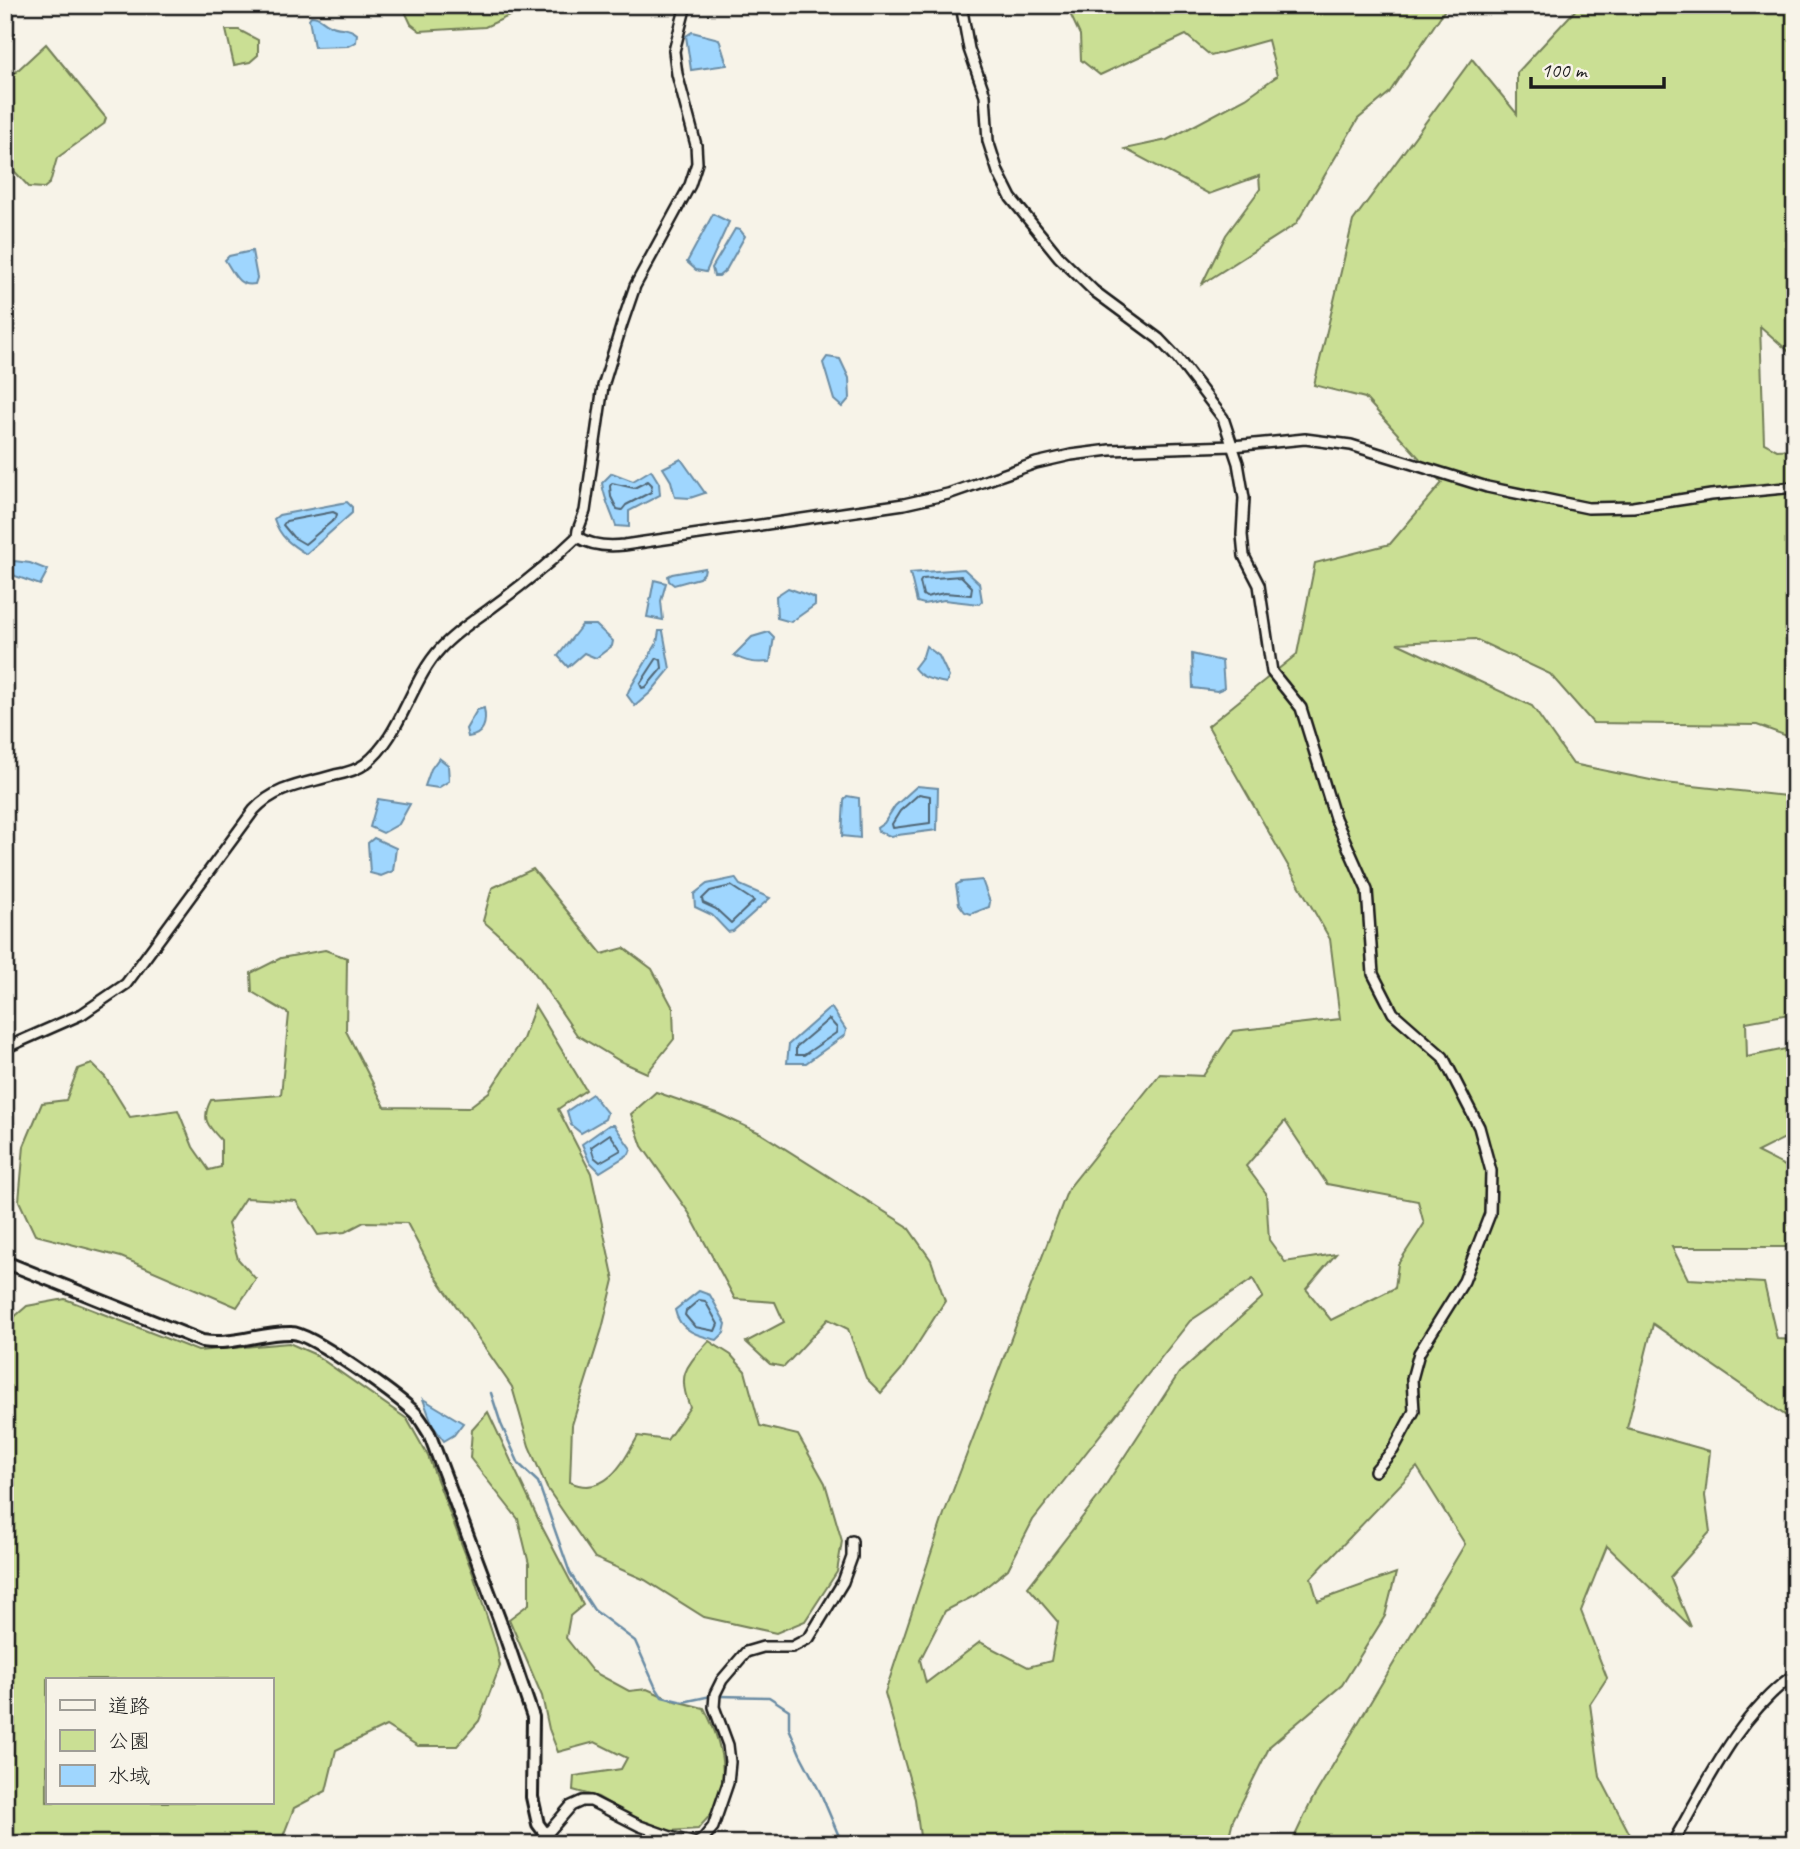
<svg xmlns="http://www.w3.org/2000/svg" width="1800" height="1849" viewBox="0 0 1800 1849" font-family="Caveat,'Klee One',sans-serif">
<rect width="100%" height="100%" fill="#f7f3e8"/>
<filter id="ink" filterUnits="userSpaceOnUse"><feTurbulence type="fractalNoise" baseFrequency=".0143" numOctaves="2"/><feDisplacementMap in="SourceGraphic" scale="14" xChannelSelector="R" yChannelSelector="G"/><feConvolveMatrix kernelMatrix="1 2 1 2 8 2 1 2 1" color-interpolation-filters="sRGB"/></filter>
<g filter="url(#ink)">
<g fill="#cadf94" stroke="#737e58" stroke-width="2" fill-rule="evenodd">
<polygon points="402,5 520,5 520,11 485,27 420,31 411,24"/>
<polygon points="1066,5 1448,5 1389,93 1358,119 1296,224 1202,284 1226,235 1260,189 1259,176 1209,194 1125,149 1167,140 1246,98 1277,76 1268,40 1211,56 1186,35 1100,75 1081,60 1080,35"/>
<path d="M1580 5H1795V357L1760 326 1764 443 1777 450 1795 449V739L1757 725 1593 723 1550 674 1475 639 1397 643 1532 706 1573 764 1665 783 1795 797V1013L1746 1022 1747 1057 1795 1047V1133L1757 1152 1795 1171V1247H1672L1688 1279 1764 1283 1777 1339 1795 1340V1422L1653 1324 1627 1428 1710 1451 1705 1496 1710 1532 1670 1577 1691 1627 1607 1546 1581 1611 1607 1678 1590 1704 1600 1777 1635 1844H1291L1312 1800 1465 1544 1417 1467 1311 1578 1318 1601 1396 1573 1385 1616 1342 1685 1270 1746 1233 1820 1227 1844H921L915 1799 885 1693 944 1514 1068 1189 1160 1074 1203 1076 1233 1031 1340 1019 1330 939 1208 726 1297 654 1315 563 1390 544 1442 483 1365 398 1314 385 1353 221 1472 59 1517 114V73ZM1285 1121 1327 1184 1418 1201 1424 1224 1398 1264 1395 1288 1331 1320 1306 1289 1336 1254 1285 1262 1269 1240 1266 1193 1246 1166ZM1253 1279 1263 1297 1179 1373 1098 1497 1028 1587 1058 1622 1051 1661 1028 1667 980 1642 926 1683 920 1660 945 1611 976 1595 1008 1569 1033 1520 1190 1321Z"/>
<polygon points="226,30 239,30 258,40 258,55 250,62 234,65"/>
<polygon points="46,44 106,118 104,124 57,158 50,183 44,188 29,187 5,161 5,82"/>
<polygon points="533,869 602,954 624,948 652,969 673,1008 674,1039 647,1073 620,1061 577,1035 523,956 483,921 492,888"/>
<path d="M325 950 347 958 346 1031 385 1107 468 1108 489 1092 523 1039 535 1006 586 1090 558 1109 591 1173 614 1280 602 1329 572 1425 570 1482C605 1498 623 1463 638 1436L667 1440 690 1407C676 1373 687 1366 709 1341L731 1355 745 1371 760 1426 798 1435 825 1483 842 1541 837 1572 805 1621 776 1633 704 1617 645 1580 595 1558 547 1488 529 1446 512 1387 434 1274 407 1223 364 1222 345 1232 318 1235 296 1201 245 1198 228 1224 238 1259 256 1279 237 1307 121 1257 35 1235 19 1201 24 1146 42 1103 66 1100 78 1069 92 1064 105 1077 130 1117 178 1110 193 1147 209 1170 221 1167V1140C207 1125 201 1119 211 1100L281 1095 289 1014 252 992 251 973 281 958Z"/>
<polygon points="656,1092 719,1114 760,1133 907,1226 931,1260 945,1301 901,1370 881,1393 866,1378 848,1329 828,1319 784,1367 770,1364 746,1342 784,1322 775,1302 735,1299 689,1213 642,1146 631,1114"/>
<path d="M65 1299 198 1351 289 1343 314 1354 407 1419 428 1456 473 1574 497 1648 500 1666 479 1721 457 1746H418L386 1726 336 1750 326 1791 294 1808 280 1844H5V1325L27 1306ZM47 1679H271V1802H47Z"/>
<path d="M488 1412 541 1525 583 1605 570 1616 566 1638 592 1671 629 1691 647 1689 672 1700 704 1708C720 1738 731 1774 715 1808 712 1815 703 1822 698 1829L669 1831 631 1816 598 1797 573 1790 574 1776 621 1769 627 1758 595 1742 558 1752 549 1729 542 1696 509 1619 529 1604V1564L518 1519 470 1458 472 1430Z"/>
</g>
<g fill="#9fd6fe" stroke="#6b8ca4" stroke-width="2">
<path d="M311 16C321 16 322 22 330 25 340 30 348 26 357 34L356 42 348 46 314 47 309 19Z"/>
<polygon points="692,32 719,39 727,65 691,70 686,36"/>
<polygon points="713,214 729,222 706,272 696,270 687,262"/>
<polygon points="735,229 740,230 745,236 726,270 719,276 714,276 712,268"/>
<path d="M252 251 257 278 255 284C237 287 234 273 225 260L229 256Z"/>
<polygon points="827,357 840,359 849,378 850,398 842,407 834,400 823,363"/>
<polygon points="681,459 705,493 690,498 675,497 671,481 663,468"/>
<path d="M651 470 659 483 660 495 629 511V527L616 526C611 511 604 499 602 483L612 473 633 481Z"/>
<path d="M347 502 352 507V513L306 554C290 544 280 537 274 519L279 515Z"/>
<polygon points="14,561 30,563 48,570 40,585 15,576 11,570"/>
<polygon points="705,568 704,573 699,578 674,585 669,581 668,576 672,574"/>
<polygon points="964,569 979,583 982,601 979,604 944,600 924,604 917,602 910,573"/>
<polygon points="654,580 666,583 661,601 663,620 647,617"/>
<polygon points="788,588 815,598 815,605 791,622 777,618 776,596"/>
<polygon points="582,625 596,625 613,641 612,646 596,658 584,653 568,667 558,656"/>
<polygon points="659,631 663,631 670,669 651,692 635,706 627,695 629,690 657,643"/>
<path d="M769 632 774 637 770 662C757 663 746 663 734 655L752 637Z"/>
<path d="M926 646 939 656 949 677 946 683C933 680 922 679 914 668L923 656Z"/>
<polygon points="1192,654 1222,661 1224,688 1217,691 1193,688"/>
<path d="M484 708C487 723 484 735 468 737L466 729 477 710Z"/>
<polygon points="439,758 448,765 449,781 438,788 425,786 431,769"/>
<polygon points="917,786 938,788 937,830 890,836 878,831 877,828 884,823 895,806"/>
<polygon points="847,796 859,798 860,838 842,836 844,800"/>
<polygon points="378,799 410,804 399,824 383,833 370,827"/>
<polygon points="374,838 396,848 393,871 381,876 370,873 368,843"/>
<polygon points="735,878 740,885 770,898 733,931 728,932 712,915 695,907 694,894 707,884"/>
<polygon points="982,880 990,902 989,907 971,914 965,912 959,904 956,885 961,882"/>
<polygon points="831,1007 846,1030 845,1035 806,1063 787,1063 789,1044"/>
<polygon points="592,1094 607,1113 605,1119 581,1133 571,1125 567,1111"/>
<polygon points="609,1125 614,1125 631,1149 629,1154 600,1172 589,1161 582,1144"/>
<path d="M699 1291 710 1295 726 1324 724 1333 717 1340C699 1336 679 1331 675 1310Z"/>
<polygon points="423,1399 463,1423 454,1435 444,1441 433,1426"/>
</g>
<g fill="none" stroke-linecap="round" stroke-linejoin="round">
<g stroke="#506676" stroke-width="2">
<polygon points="648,481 652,485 651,492 626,505 622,510 617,509 611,497 610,486 612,483 634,488"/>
<polygon points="333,512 337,514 336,518 305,544 293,537 283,525 286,521"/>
<polygon points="961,576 972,587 971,595 944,593 926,597 923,595 920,582 922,579"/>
<polygon points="657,658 661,660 662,668 646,687 642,688 640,684"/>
<polygon points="919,794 930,796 930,823 893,828 892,824 900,811"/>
<polygon points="731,886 754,901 731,923 716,909 703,903 702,899 710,891"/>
<polygon points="829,1019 837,1028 836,1033 804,1055 796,1055 796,1047"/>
<polygon points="610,1134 621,1150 600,1162 594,1157 591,1147"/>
<polygon points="699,1300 705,1301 718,1324 715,1331 695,1327 685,1315 686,1311"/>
</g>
<g stroke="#6b8ca4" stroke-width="2.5">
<polyline points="491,1393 501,1424 519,1464 538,1482 570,1573 594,1610 635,1641 655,1686 662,1697 683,1702 711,1696"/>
<polyline points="717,1696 769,1697 789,1710 789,1728 800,1754 821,1794 838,1834 847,1844"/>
</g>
<g stroke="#1c1c1c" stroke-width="14">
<g id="minor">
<polyline points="961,5 969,49 985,95 988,141 998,172 1011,198 1059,257 1094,291 1159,339 1178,359 1223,418 1238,463 1244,498 1242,535 1244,556 1259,585 1272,672 1301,708 1335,818 1367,890 1373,974 1393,1013 1443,1057 1479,1127 1491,1171 1490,1214 1464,1281 1419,1353 1412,1379 1414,1411 1393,1450 1375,1471"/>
<path d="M577 537C592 546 607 547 624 545L904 504 948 494 1036 463 1071 455 1110 450 1233 446 1305 439 1351 445 1487 487 1588 508 1633 507 1711 495 1795 487"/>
<path d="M5 1048 82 1014 126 984 254 810C276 786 305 784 335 775 346 773 357 770 365 764 401 737 410 681 441 648 456 632 473 621 491 608 521 586 550 563 577 537L578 530 585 511 603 386 622 324 635 286 690 185 697 163 696 145 677 74 674 51 686 5"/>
<polyline points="546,1835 571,1806 582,1801 591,1801 640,1826 674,1838 696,1843 702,1840 713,1827 728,1783 730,1762 728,1745 714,1707 715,1694 722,1680 746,1652 763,1647 792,1647 809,1638 843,1582 852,1557 852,1541"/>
<path d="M1672 1844C1707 1784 1737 1715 1795 1674"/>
</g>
</g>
<g stroke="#1c1c1c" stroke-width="16">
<path id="tertiary" d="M5 1262 202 1341C233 1346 261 1332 292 1333 311 1333 397 1396 413 1411 420 1417 424 1426 429 1433L500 1621 533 1717 532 1797 538 1824 553 1844"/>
</g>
<use href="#minor" stroke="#f7f3e8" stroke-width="9"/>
<use href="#tertiary" stroke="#f7f3e8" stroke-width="10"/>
</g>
</g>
<rect width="1800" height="1849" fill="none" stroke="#f7f3e8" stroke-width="28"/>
<rect x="14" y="14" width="1772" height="1821" fill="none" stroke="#1c1c1c" stroke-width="2.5" filter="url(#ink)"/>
<rect x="46" y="1678" width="228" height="126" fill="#f7f3e8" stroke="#9f9d96" stroke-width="2"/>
<rect x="60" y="1700" width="35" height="10" fill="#f7f3e8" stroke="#9f9d96" stroke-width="2"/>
<text x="108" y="1713" font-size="21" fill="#1c1c1c">道路</text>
<rect x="60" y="1730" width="35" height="21" fill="#cadf94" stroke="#9f9d96" stroke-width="2"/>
<text x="108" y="1748" font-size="21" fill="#1c1c1c">公園</text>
<rect x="60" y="1765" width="35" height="21" fill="#9fd6fe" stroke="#9f9d96" stroke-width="2"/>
<text x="108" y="1783" font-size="21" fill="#1c1c1c">水域</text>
<path d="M1531 77v10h133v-10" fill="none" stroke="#1c1c1c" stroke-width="3.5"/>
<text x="1541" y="77" font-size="21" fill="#1c1c1c" stroke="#f7f3e8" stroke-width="5" paint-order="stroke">100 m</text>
</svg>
